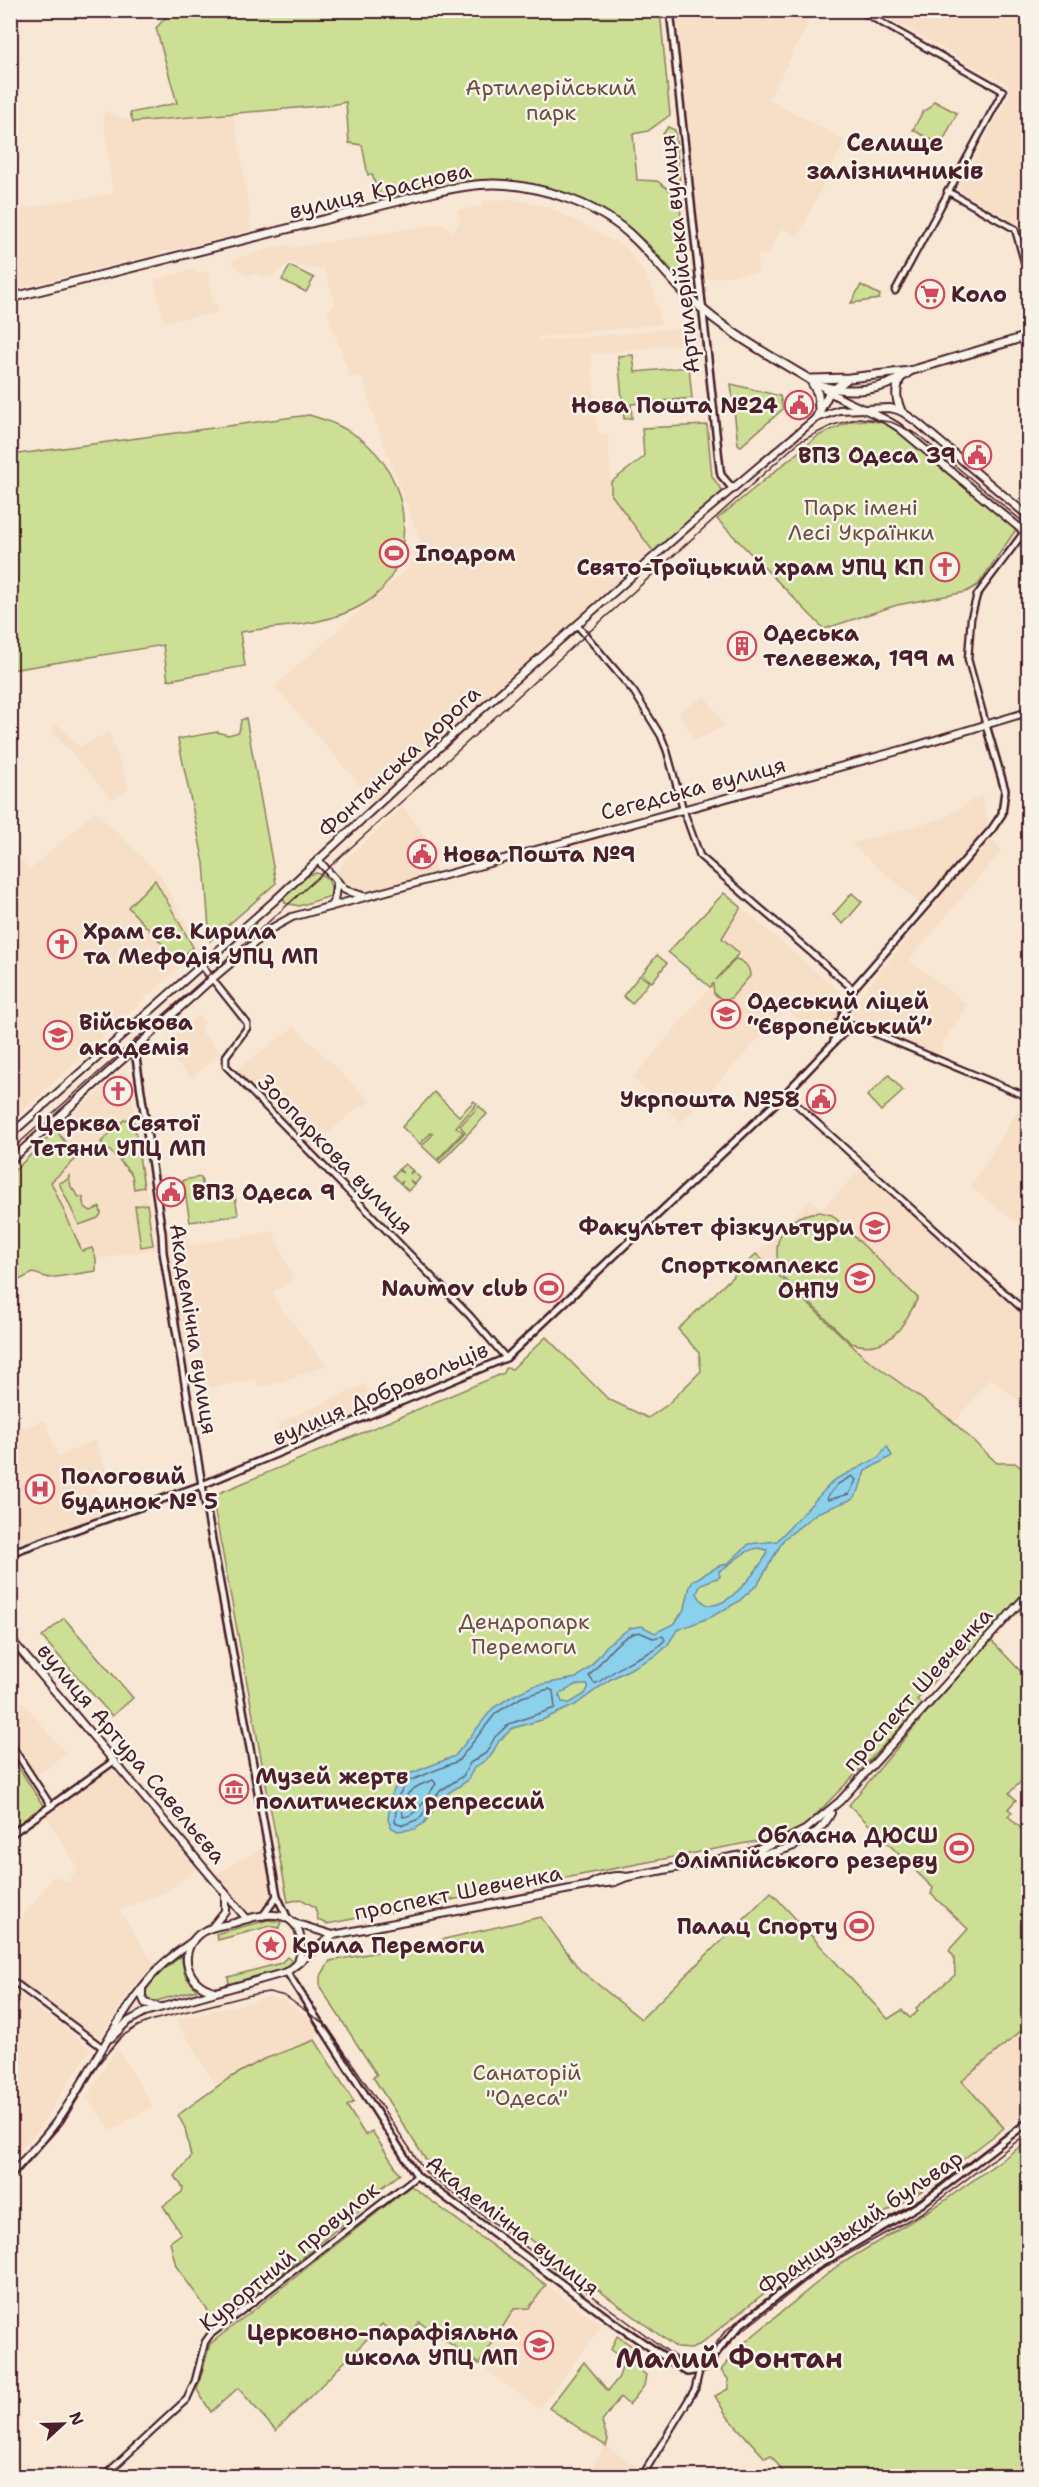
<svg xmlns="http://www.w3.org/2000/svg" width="1039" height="2487" viewBox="0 0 1039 2487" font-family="'Shantell Sans',sans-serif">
<rect width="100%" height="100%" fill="#f7e7d4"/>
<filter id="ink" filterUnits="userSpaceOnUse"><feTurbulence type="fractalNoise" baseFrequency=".0167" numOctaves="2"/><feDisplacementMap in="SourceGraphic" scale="12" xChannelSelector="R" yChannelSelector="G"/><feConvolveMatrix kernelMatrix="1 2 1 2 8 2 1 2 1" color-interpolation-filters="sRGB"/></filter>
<g filter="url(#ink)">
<g fill="#f7dec6">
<polygon points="774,10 775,13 786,11 803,11 807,26 768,100 845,140 798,236 781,228 770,253 757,255 758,272 699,279 674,47 680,44 677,11"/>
<polygon points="878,11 1028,11 1028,216 1022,227 958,189 1010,94 1008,85"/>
<polygon points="103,111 133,122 234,114 252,230 11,290 10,211 113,193"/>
<polygon points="513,199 551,208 626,248 646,276 654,293 661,324 538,337 538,341 697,327 699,342 591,354 597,432 608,435 611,494 655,554 376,804 275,686 408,568 420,540 374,418 362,376 350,378 327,311 336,304 323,267 308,269 290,262 273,275 265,277 256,273 246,276 231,261 246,255 287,245 292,248 432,225 444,224 452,232 460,222 458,210 480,207 483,201"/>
<polygon points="196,269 194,274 209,271 212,304 216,304 218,312 164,322 154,280"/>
<polygon points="705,696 725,726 695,741 679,712"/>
<polygon points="57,724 80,747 109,732 129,789 112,799 52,731"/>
<polygon points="981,795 989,829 923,906 851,844 944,818"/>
<polygon points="403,807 428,840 436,874 368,894 351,890 340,879 337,873 345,860"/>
<polygon points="95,811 160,875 199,949 11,1121 11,849 30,870"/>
<polygon points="990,837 1002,850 909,960 968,1005 942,1043 939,1058 852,1022 848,1019 847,1013"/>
<polygon points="724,893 844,996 829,1036 807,1026 786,1009 681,1122 633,1078 710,987 668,952"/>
<polygon points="198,1015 205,1022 199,1029 220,1052 192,1078 161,1047"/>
<polygon points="294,1027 370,1101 362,1107 359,1106 312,1147 236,1070"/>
<polygon points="125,1069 132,1097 155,1249 96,1259 92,1248 83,1251 51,1182 77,1158 56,1130"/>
<polygon points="1025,1099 1028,1100 1028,1231 971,1187"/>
<polygon points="861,1169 1028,1319 1028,1408 989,1378 954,1423 862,1356 756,1254 811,1199 821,1210"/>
<polygon points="186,1229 190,1245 273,1231 293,1279 273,1292 276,1302 326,1365 285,1381 258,1387 256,1379 208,1388 201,1347 184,1349 164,1233"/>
<polygon points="365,1384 376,1406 284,1444 277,1424"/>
<polygon points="45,1420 58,1457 95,1440 107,1473 94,1478 107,1513 11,1546 11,1432"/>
<polygon points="20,1699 66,1754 36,1776 11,1736 11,1704"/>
<polygon points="112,1767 199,1867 165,1892 119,1910 154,1964 134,1986 97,2040 11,1976 11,1933 54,1876 67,1882 78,1868 45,1814"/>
<polygon points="265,1846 273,1887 273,1902 264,1912 253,1917 246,1916 215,1875"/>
<polygon points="10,1986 90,2049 38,2130 11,2160"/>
<polygon points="270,1997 283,2000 309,2018 318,2032 315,2040 262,2060 217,2087 176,2020"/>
<polygon points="1027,2024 1028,2073 1026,2079 1028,2083 1028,2109 1004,2128 962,2081"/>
<polygon points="117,2047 152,2106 111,2131 87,2097"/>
<polygon points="546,2285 602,2326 539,2409 479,2364 514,2309 529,2308"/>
<polygon points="606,2446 639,2468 633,2476 586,2476"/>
</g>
<g fill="#cddf94" stroke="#8c7f60" stroke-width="1.5">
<path d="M172 11H660L670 115 648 131 633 134 637 180 657 181 679 197 687 277 684 280 679 278 648 244 614 217 572 197 481 182 392 201C378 197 376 187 372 174L368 175 362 145 349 143 346 102 331 105 133 122 130 113 177 103 156 28Z"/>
<polygon points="934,101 957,113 941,145 913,130 923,111 930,108"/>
<polygon points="668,127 675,130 680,186 669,177 663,134"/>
<polygon points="290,266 314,278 306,292 282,280"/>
<polygon points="861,285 880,295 879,299 851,303"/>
<polygon points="633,355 635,372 689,367 692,398 631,404 632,418 624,419 618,356"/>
<polygon points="731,384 780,396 783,409 741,446 738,444"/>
<path d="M309 415C331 421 352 430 369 446 413 486 419 571 364 604 327 626 281 626 240 632L245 666 168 680 163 645 11 670V455Z"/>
<polygon points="867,420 884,423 905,436 1014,527 1015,531 978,585 966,592 897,605 824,629 717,519 818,436 851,421"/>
<polygon points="707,425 712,476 724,494 655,554 611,494 611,482 644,457 642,428"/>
<polygon points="246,718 276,883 210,941 204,863 178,739 217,732 228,735 239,732 241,720"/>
<path d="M316 873C328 875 333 885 331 896L299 906 285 903 283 896 304 876Z"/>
<polygon points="155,880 193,947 178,961 128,907"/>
<path d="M724 893 741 907 722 938 739 953 716 980 736 959C744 961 750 967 750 976L731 998 725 1001 714 994 713 984 710 987 668 952Z"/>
<polygon points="852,893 862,902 843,924 833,915"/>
<polygon points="657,955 667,963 652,982 642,974"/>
<polygon points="640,975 649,982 632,1004 623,996"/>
<polygon points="889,1075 903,1091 881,1111 867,1096"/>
<polygon points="434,1092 459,1116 474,1101 477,1104 456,1127 463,1132 437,1160 422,1146 433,1134 431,1133 420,1144 402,1127"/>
<polygon points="479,1106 487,1114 440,1163 438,1161 465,1132 460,1126"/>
<polygon points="133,1118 137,1142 119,1160 101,1142 124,1120"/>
<polygon points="56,1130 77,1158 51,1182 82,1251 92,1248 96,1259 96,1271 49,1278 33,1273 11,1284 11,1174"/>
<polygon points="137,1144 144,1187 134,1189 132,1175 120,1161"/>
<polygon points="405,1164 412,1170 410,1174 413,1171 420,1178 415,1184 410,1180 414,1185 408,1191 401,1184 403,1181 400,1183 393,1176 398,1170 403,1173 399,1169"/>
<path d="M69 1176 71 1187 79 1197H83C82 1203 83 1208 91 1211L100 1207 101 1214 98 1218 79 1225 59 1183 67 1180Z"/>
<polygon points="201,1177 204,1195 234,1190 238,1215 190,1222 183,1180"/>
<polygon points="147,1204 153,1245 141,1247 135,1206"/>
<path d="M819 1212 832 1215 918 1298C903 1326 889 1355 851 1343L784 1278C767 1244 782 1216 819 1212Z"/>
<polygon points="756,1254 863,1356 951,1420 997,1463 1015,1463 1028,1473 1028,1592 974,1652 965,1646 917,1700 923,1705 798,1833 327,1924 318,1920 315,1907 301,1899 288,1902 212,1496 504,1373 506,1368 512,1369 546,1337 608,1399 648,1418 667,1405 701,1371 699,1353 678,1329"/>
<polygon points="64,1618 133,1698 112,1716 42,1637"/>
<polygon points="989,1638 1028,1679 1028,1775 1009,1793 1016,1800 1008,1809 1012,1812 1008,1816 1028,1835 1028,1843 1021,1852 1028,1859 1028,2025 962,2081 1004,2128 925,2189 806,2260 699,2345 691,2349 677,2348 429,2165 373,2077 377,2075 320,1987 320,1977 330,1961 431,1942 541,1917 580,1970 641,2019 771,1892 888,2019 902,2010 910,2018 918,2011 916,2008 955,1975 954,1957 949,1950 968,1929 931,1894 933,1888 849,1805"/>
<polygon points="10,1754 44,1807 11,1830 10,1830"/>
<polygon points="268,1920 281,1922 279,1928 270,1926 218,1940 216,1934"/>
<polygon points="181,1956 185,1976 197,1990 156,2001 148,2001 144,1994 153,1979"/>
<polygon points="287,1957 292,1961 281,1970 229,1984 228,1977 281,1963"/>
<polygon points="315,2040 354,2102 347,2106 365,2135 372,2131 400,2174 360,2204 363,2208 218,2325 176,2266 170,2242 181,2234 163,2206 182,2192 183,2188 175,2176 191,2157 185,2128 178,2115 228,2079 262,2060"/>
<polygon points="1028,2141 1028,2476 786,2476 771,2455 765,2458 727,2416 715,2396 728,2389 728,2379 721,2370 743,2344 836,2267 941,2203"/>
<polygon points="411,2186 546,2285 529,2308 514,2309 479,2364 419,2322 403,2344 382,2324 276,2431 238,2388 211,2412 197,2390 210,2344"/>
<polygon points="617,2336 638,2350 629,2362 646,2375 644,2386 629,2405 620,2397 602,2422 608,2440 606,2446 549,2408 584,2362 608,2391 619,2377 623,2362 611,2349"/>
</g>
<path fill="#8bd1ec" stroke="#718a9f" stroke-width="1.5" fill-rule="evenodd" d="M887 1446 892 1456 865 1471 859 1490 853 1499 817 1513 784 1539 758 1584 738 1602 711 1617 677 1630 667 1646 657 1655 611 1679 575 1705 542 1720 513 1728 499 1741 490 1757 474 1768 467 1781 445 1795 424 1823 415 1829 398 1831 392 1828 388 1820 391 1796 397 1784 407 1775 455 1756 493 1708 514 1695 533 1686 576 1678 590 1667 608 1644 630 1628 642 1626 655 1633 675 1623 685 1608 690 1586 694 1580 719 1566 727 1564 749 1544 777 1541 834 1480 878 1458ZM758 1548 767 1550 766 1556C756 1572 713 1630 697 1593L701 1584 720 1577 719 1571C733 1564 741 1551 758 1548ZM576 1685H588V1688L585 1694 570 1703 562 1702 559 1694Z"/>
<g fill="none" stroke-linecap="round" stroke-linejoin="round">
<g stroke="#646678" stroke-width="1.5">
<polygon points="852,1476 856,1480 849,1494 828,1500 827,1497 838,1484"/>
<path d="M639 1632 653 1638 663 1636 665 1640 654 1650 627 1663 597 1683H594L589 1676C604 1660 616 1637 639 1632Z"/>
<polygon points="549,1689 553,1691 555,1708 509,1724 495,1737 486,1753 470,1763 463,1776 440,1791 419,1819 403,1825 395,1822 397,1798 407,1782 458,1761 496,1713 522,1697"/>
<path d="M433 1780 436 1784C427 1795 419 1816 403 1817 399 1794 414 1786 433 1780Z"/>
</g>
<g stroke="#4a1f2b" stroke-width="9">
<g id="minor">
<polyline points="859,10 1003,91 895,291"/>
<polyline points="947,191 1015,229 1028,275"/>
<polyline points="577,625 634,692 661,736 667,751 683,809 700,856 853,989"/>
<polyline points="986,725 968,659 971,618 977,595 1024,532"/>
<polyline points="201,965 247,1023 247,1028 226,1056 226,1066 470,1316 506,1358"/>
<polyline points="847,1024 869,1031 1028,1097"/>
<polyline points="785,1094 1028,1314"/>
<polyline points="10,1743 51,1806"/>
<polyline points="10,1979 103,2048"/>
<polyline points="104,2476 187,2399 195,2381 205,2342 210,2335 417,2176"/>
<polyline points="642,2476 695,2389 699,2372"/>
</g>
</g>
<g stroke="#4a1f2b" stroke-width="10">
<g id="tertiary">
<polyline points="670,10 720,469 721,475 733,489"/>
<polyline points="840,1022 853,989 992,829 1002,814 1005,790 986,725"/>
<polyline points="834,1042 837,1024 842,1021 847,1024 847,1030 844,1032 837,1030"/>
<polyline points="135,1051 162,1233 163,1252 202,1485 277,1896 288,1919"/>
<polyline points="10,1553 202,1485 506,1358 785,1094 844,1032"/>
<polyline points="10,1835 114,1761"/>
<polyline points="263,1916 277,1896"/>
<polyline points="287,1972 417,2176 620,2327 687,2372 701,2370 741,2324 815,2267 921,2204 1028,2122"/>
</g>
</g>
<g stroke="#4a1f2b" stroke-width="10">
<g id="secondary">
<path d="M820 385C843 404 873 410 898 427L1028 535"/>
<polyline points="318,860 345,890 366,897"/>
<polyline points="330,907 334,901 337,881"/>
<polyline points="10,1135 273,902 456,732 693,522 816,418 839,410 890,408 901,411 918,423 1028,516"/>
<polyline points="10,1161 205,985 272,928 292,917 905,749 1028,712"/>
<polyline points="10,1638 247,1919"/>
<path d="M745 1855C778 1855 815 1844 831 1813"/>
<path d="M591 1884C600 1878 616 1874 627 1877"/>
<polyline points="294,1923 333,1935"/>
<polyline points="213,1926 225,1911 225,1893"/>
<polyline points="142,1989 142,1996 145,2003 159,2007"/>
<path d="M214 1991C202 1988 192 1980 188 1967 185 1957 188 1945 196 1937 205 1927 221 1926 234 1923 247 1919 261 1914 275 1915 301 1917 306 1944 297 1964"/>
<polyline points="111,2038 127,2022 145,2012 287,1972 333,1935 591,1885 615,1882 627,1877 742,1855 785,1840 805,1830 840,1801 1028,1594"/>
<path d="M10 2175C30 2153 50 2133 66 2108 97 2062 122 2006 160 1967 170 1957 182 1949 193 1941"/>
</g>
</g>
<g stroke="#4a1f2b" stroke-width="11">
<g id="primary">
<path d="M10 298 431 193C452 188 473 184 494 184 542 185 601 205 635 239 655 258 671 281 691 299 728 334 776 359 819 385 849 394 885 392 910 371"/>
<path d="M900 378C895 391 896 399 901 411"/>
<polyline points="812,379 849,378 910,371 1028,336"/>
<polyline points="811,381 818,394 819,410"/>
<polyline points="816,418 829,393 846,380"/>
</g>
</g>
<use href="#minor" stroke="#f7f3e8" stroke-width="4.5"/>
<use href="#tertiary" stroke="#f7f3e8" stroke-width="5"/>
<use href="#secondary" stroke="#f7f3e8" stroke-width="6"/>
<use href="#primary" stroke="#f7f3e8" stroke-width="7"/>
<g stroke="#4a1f2b" stroke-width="1.5">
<polyline points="10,1151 283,909 799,442 833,425 859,418 891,422 917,434 1028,526"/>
<polyline points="10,2183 63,2123 100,2062 121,2037 138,2026 153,2020 255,1994 269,1992 285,1996 327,2026 427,2174 681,2361 692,2365 704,2361 725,2331 808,2266 941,2186 1028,2117"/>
<polyline points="701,2370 714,2364 728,2342 820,2270 923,2212 1028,2133"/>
</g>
</g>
</g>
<defs>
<g id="supermarket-ring" transform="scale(1.5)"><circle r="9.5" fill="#f7f3e8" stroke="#d1495b" stroke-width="1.5"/><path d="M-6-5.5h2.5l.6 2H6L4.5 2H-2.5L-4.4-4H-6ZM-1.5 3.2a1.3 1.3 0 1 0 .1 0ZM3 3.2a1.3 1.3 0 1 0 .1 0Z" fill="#d1495b"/></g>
<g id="civic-ring" transform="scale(1.5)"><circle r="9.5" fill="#f7f3e8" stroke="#d1495b" stroke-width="1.5"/><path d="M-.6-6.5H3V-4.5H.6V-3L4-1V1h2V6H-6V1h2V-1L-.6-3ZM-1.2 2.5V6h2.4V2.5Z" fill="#d1495b"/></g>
<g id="stadium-ring" transform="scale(1.5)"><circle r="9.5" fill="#f7f3e8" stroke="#d1495b" stroke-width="1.5"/><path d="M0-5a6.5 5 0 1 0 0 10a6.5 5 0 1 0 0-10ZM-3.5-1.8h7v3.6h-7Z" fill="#d1495b"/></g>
<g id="church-ring" transform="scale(1.5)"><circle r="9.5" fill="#f7f3e8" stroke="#d1495b" stroke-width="1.5"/><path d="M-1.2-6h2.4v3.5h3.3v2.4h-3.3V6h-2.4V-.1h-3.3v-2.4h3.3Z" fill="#d1495b"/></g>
<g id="building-ring" transform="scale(1.5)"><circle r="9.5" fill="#f7f3e8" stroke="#d1495b" stroke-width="1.5"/><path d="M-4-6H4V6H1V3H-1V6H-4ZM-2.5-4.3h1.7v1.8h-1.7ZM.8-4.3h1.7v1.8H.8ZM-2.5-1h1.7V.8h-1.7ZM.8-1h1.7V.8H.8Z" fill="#d1495b"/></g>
<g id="school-ring" transform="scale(1.5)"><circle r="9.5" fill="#f7f3e8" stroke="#d1495b" stroke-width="1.5"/><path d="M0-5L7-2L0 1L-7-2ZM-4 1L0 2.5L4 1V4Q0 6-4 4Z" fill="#d1495b"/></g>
<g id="university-ring" transform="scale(1.5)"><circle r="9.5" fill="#f7f3e8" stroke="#d1495b" stroke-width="1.5"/><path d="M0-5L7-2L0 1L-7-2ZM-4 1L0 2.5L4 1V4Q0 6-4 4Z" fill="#d1495b"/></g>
<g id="hospital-ring" transform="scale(1.5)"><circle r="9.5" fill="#f7f3e8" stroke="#d1495b" stroke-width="1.5"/><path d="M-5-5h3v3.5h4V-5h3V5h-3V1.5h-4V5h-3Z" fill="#d1495b"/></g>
<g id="museum-ring" transform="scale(1.5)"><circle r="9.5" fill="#f7f3e8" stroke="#d1495b" stroke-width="1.5"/><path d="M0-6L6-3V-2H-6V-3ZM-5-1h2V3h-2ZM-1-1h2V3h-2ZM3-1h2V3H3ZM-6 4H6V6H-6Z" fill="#d1495b"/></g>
<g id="sight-ring" transform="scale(1.5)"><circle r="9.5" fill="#f7f3e8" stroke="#d1495b" stroke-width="1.5"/><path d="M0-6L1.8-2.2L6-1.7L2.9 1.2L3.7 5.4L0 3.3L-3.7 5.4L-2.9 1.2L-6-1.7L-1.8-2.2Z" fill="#d1495b"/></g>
</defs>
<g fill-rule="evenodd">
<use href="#supermarket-ring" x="930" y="294"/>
<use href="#civic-ring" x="799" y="405"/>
<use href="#civic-ring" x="977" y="455"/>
<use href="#stadium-ring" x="394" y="553"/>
<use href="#church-ring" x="945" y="567"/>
<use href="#building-ring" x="742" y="646"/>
<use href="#civic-ring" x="422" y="854"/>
<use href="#church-ring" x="62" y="944"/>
<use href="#school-ring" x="726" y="1014"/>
<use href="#university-ring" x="58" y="1035"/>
<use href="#church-ring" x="118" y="1091"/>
<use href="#civic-ring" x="821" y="1099"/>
<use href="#civic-ring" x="171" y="1192"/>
<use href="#university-ring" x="875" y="1227"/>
<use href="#university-ring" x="860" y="1278"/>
<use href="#stadium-ring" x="549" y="1288"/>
<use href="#hospital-ring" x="40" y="1489"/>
<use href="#museum-ring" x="234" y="1789"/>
<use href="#stadium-ring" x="959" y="1848"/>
<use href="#stadium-ring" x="859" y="1926"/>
<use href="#sight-ring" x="271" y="1945"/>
<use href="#university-ring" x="539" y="2345"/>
</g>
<g text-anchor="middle" stroke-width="5" stroke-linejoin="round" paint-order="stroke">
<g font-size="22" fill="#6b4f45" stroke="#f7f3e8">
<text x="551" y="95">Артилерійський<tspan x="551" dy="25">парк</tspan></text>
<text x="861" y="515">Парк імені<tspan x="861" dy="25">Лесі Українки</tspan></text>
<text x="524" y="1629">Дендропарк<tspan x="524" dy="25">Перемоги</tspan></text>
<text x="527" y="2080">Санаторій<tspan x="527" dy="25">"Одеса"</tspan></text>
</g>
<g font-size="22" fill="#4a1f2b" stroke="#f7f3e8">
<text transform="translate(380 190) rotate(-13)" y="8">вулиця Краснова</text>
<text transform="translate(679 254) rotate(-96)" y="8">Артилерійська вулиця</text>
<text transform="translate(399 761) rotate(-43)" y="8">Фонтанська дорога</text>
<text transform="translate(693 788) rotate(-15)" y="8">Сегедська вулиця</text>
<text transform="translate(336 1154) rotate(46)" y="8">Зоопаркова вулиця</text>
<text transform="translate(194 1329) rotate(81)" y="8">Академічна вулиця</text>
<text transform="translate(380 1393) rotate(-23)" y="8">вулиця Добровольців</text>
<text transform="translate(917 1689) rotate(-48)" y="8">проспект Шевченка</text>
<text transform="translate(132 1753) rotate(50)" y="8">вулиця Артура Савельєва</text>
<text transform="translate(458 1892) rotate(-11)" y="8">проспект Шевченка</text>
<text transform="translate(860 2222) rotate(-34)" y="8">Французький бульвар</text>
<text transform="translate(513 2225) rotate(38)" y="8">Академічна вулиця</text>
<text transform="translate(289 2256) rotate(-39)" y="8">Курортний провулок</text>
</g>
<g font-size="22" font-weight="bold" fill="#4a1f2b" stroke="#f7f3e8" text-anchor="start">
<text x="951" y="302">Коло</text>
<text x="778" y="413" text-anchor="end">Нова Пошта №24</text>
<text x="956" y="463" text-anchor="end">ВПЗ Одеса 39</text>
<text x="415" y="561">Іподром</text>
<text x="924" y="575" text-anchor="end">Свято-Троїцький храм УПЦ КП</text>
<text x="763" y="641">Одеська<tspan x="763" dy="25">телевежа, 199 м</tspan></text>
<text x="443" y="862">Нова Пошта №9</text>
<text x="83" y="939">Храм св. Кирила<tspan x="83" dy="25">та Мефодія УПЦ МП</tspan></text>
<text x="747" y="1009">Одеський ліцей<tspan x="747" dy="25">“Європейський”</tspan></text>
<text x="79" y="1030">Військова<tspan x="79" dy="25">академія</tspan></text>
<text x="800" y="1107" text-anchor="end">Укрпошта №58</text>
<text x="118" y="1131" text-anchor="middle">Церква Святої<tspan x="118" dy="25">Тетяни УПЦ МП</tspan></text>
<text x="192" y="1200">ВПЗ Одеса 9</text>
<text x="854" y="1235" text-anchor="end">Факультет фізкультури</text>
<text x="839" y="1273" text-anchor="end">Спорткомплекс<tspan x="839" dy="25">ОНПУ</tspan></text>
<text x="528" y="1296" text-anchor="end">Naumov club</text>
<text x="61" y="1484">Пологовий<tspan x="61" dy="25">будинок № 5</tspan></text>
<text x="255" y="1784">Музей жертв<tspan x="255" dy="25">политических репрессий</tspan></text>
<text x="938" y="1843" text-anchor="end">Обласна ДЮСШ<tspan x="938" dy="25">Олімпійського резерву</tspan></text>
<text x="838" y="1934" text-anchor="end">Палац Спорту</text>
<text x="292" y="1953">Крила Перемоги</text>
<text x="518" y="2340" text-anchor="end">Церковно-парафіяльна<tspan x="518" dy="25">школа УПЦ МП</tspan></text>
</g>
<g font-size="24" font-weight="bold" fill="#4a1f2b" stroke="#f7f3e8">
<text x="895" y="151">Селище<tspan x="895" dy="28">залізничників</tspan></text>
</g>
<g font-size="28" font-weight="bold" fill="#4a1f2b" stroke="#f7f3e8">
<text x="729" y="2368">Малий Фонтан</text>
</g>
</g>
<rect width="1039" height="2487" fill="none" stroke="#f7f3e8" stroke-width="36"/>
<rect x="18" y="18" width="1003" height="2451" fill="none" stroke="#4a1f2b" stroke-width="2" filter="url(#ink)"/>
<g transform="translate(63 2424) rotate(68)" stroke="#f7f3e8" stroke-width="4.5" paint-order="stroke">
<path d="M0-4.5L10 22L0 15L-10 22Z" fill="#4a1f2b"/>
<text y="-9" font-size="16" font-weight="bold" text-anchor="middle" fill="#4a1f2b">N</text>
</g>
</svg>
